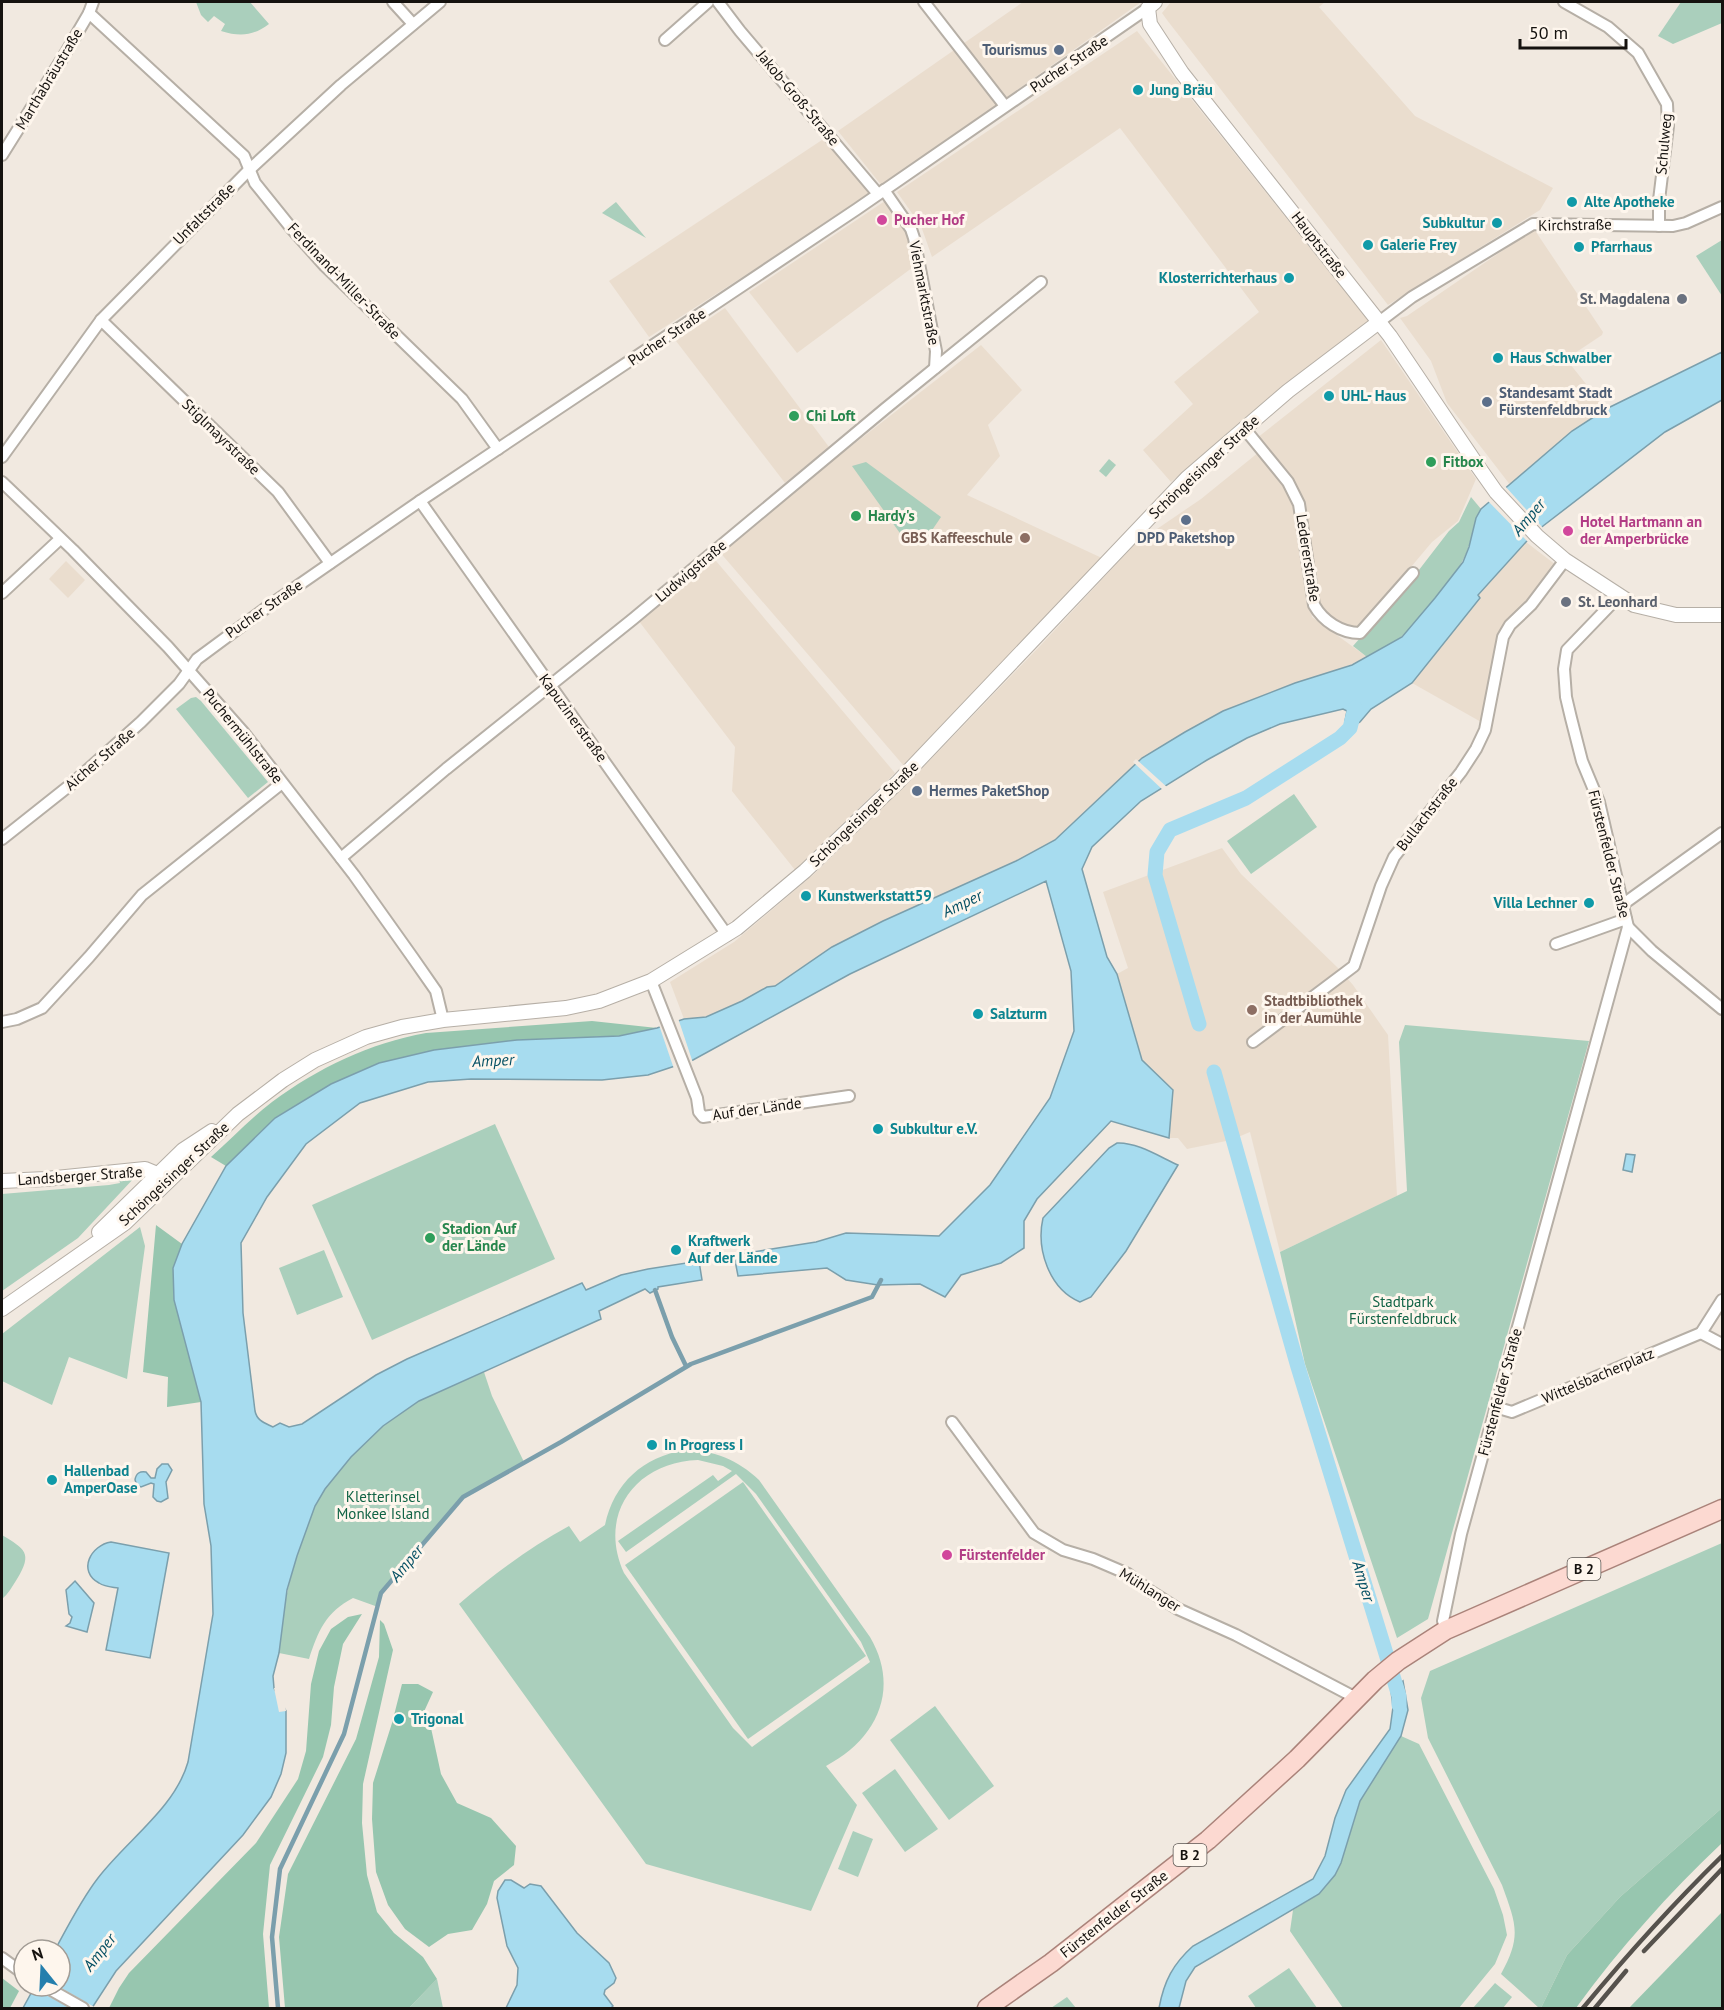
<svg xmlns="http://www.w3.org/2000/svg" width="1724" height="2010" viewBox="0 0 1724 2010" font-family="'PT Sans',sans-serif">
<rect width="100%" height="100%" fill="#f1e9e0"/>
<g fill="#eaddce">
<polygon points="1023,2 1141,2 882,186 838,131"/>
<polygon points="1171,2 1325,2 1319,7 1415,116 1553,188 1540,210 1388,305 1167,20 1162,13"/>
<polygon points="1137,31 1370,323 1253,411 1171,482 1143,450 1193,404 1174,382 1259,312 1120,128 932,257 921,226 897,192"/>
<polygon points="828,136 875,192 649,337 609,281"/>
<polygon points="885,201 911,235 920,262 797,353 749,292"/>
<polygon points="1534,229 1603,332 1602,335 1566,359 1606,409 1572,431 1511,486 1447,403 1431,361 1400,318 1407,316"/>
<polygon points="725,308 829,447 785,483 676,341"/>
<polygon points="1381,340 1476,479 1458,521 1432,542 1358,630 1347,630 1328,616 1318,604 1310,540 1304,503 1257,438"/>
<polygon points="981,345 1022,390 988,425 1000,456 967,495 1104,559 904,766 718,550"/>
<polygon points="1259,452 1280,479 1293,506 1300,533 1312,617 1367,657 1142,758 1055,840 1016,861 883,921 832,947 775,986 767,987 742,1001 706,1017 684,1019 670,982 734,942 813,875 910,781 1040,646 1135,544 1201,499"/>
<polygon points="1526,542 1556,565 1504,635 1490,727 1412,683 1480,599 1478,596"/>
<polygon points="711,555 895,773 795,870 732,791 735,747 635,616"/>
<polygon points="66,561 85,580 68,598 49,579"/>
<polygon points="1222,848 1241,874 1338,968 1353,985 1388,1035 1397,1196 1280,1252 1250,1132 1231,1140 1187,1149 1178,1138 1169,1138 1173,1090 1142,1060 1117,974 1128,968 1103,892"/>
</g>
<g fill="#aacfbc" fill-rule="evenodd">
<path d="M196 2H250L269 24C253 36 240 37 221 31L225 24 214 16 208 22 201 15Z"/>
<polygon points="1681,2 1722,2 1722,23 1673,44 1658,36"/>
<polygon points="616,202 646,238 602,213"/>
<polygon points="1722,240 1722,296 1696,256"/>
<polygon points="1109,459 1116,465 1106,477 1099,471"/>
<polygon points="866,462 941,517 922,545 907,543 852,466"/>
<path d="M1471 497 1481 509C1472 525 1472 544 1463 560 1453 579 1419 621 1402 636 1393 644 1378 650 1367 657L1353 646 1412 579 1449 531 1459 522Z"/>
<polygon points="196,697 201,701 268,782 248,798 176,709 191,698"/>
<polygon points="1294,794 1317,827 1251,874 1227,841"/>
<polygon points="1405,1025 1589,1041 1428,1619 1397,1638 1305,1364 1280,1252 1407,1191 1399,1042"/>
<polygon points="495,1124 555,1259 372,1340 312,1205"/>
<polygon points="135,1177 78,1238 2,1291 2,1194 109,1185 120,1183 119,1179"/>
<polygon points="140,1227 145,1246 127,1379 69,1357 52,1405 2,1381 2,1334"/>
<polygon points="324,1250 343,1297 297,1315 279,1268"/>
<path d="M484 1372 492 1396 524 1462 463 1497 381 1593 378 1607 353 1598C326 1612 318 1631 309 1659L279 1653C282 1632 283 1609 288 1589 295 1558 307 1517 324 1490 347 1454 382 1424 417 1402 437 1390 462 1382 484 1372Z"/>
<path d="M685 1450C714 1450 738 1460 759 1480L870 1637C901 1690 876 1740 826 1766L857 1805 811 1911 646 1864 459 1604C494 1574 529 1548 569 1526L580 1542 605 1525C614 1483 643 1457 685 1450ZM698 1460 723 1466 732 1471 718 1481 713 1475 618 1541 626 1552 736 1474 756 1494 861 1642 870 1662 752 1747 733 1728 624 1573C597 1514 636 1462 698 1460Z"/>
<polygon points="743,1482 866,1656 748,1739 625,1565"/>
<path d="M2 1535C25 1549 33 1553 17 1579 12 1587 8 1594 2 1599Z"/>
<path d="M1722 1543V1808L1620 1897 1567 1955 1541 2008H1539L1501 1974C1522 1936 1516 1924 1502 1885L1428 1738 1421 1698 1430 1671Z"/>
<polygon points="935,1706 994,1786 949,1820 890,1740"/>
<polygon points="1401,1736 1419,1744 1494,1889 1503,1915 1507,1935 1495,1964 1459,2008 1343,2008 1290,1931 1293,1910 1319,1894 1335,1875 1341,1863 1360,1801"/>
<polygon points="895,1769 938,1829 905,1852 862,1793"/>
<polygon points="853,1831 873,1839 858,1877 838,1869"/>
<polygon points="1289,1968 1317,2008 1256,2008 1248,1996"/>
<polygon points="437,1979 443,2008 409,2008"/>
<polygon points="1495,1983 1512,1997 1503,2008 1473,2008"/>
<polygon points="1067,1997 1076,2008 1051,2008"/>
</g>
<g fill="#97c6af">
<path d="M592 1021 657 1028 619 1036 517 1040 434 1050 379 1063 331 1084 275 1118 226 1166 211 1157C231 1139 251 1118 272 1102 318 1068 370 1043 426 1033Z"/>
<polygon points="156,1225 182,1244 173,1268 174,1300 201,1402 167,1407 168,1377 143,1372"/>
<polygon points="362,1614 343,1644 334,1687 331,1725 323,1757 270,1865 263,1934 269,2008 109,2008 119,1988 129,1973 256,1843 298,1779 306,1751 311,1684 319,1651 331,1629 348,1617"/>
<polygon points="380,1620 384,1624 393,1650 363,1784 362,1823 367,1875 377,1912 394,1933 423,1957 437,1979 409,2008 285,2008 279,1937 288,1874 356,1739 379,1657"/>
<polygon points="402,1684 418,1684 433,1692 422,1716 431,1728 441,1774 457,1803 491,1818 516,1846 514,1865 494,1881 487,1904 472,1930 448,1934 429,1947 405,1929 388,1905 376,1872 372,1819 373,1783 392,1723"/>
<path d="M1722 1808V1843C1669 1893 1619 1949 1576 2008H1541L1567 1955 1620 1897Z"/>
<polygon points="1722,1912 1722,2008 1629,2008"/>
<polygon points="2,1978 19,1991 10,2008 2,2008"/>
</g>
<g fill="#a7dcef" stroke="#7b9fac" stroke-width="1.5">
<path d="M1722 352V400L1665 432 1543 526 1526 542 1478 595 1480 598 1412 683 1371 709 1360 722 1350 728 1345 721 1347 711 1343 709 1280 724 1247 738 1207 760 1141 801 1092 847 1082 869 1107 957 1117 974 1142 1060 1173 1090 1169 1138 1111 1121 1037 1199 1024 1221V1248L1001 1263 961 1275 945 1297 920 1284 878 1285 846 1280 827 1268 738 1276 734 1255 816 1242 846 1233 939 1236 990 1185 1050 1098 1074 1031 1071 971 1046 881 850 974 693 1060 648 1075 602 1080 471 1079 428 1082 360 1103 306 1144 267 1197 241 1243 243 1313 255 1411C257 1421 265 1423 273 1427L280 1423 289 1427 302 1424 376 1375 407 1359 582 1283 586 1290 621 1275 648 1269 699 1261 702 1280 658 1287V1289L650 1293 645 1289 599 1311 601 1319 419 1401 383 1426 351 1457 325 1489 315 1506 297 1556 287 1590 279 1653 273 1676 274 1688 286 1711V1753L281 1774 271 1797 243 1835 116 1971 92 2008H23L35 1986H60V1950H55C68 1926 81 1900 98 1878 127 1840 175 1808 188 1762L213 1614 211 1546 204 1504 201 1402 174 1300 173 1268 182 1244 226 1166 275 1118 331 1084 379 1063 434 1050 517 1040 619 1036 657 1028 684 1019 706 1017 742 1001 767 987 775 986 832 947 883 921 1016 861 1055 840 1142 758 1185 732 1223 711 1295 683 1352 665 1402 637 1435 598 1463 562 1469 547 1476 518 1481 509 1572 431 1606 409Z"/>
<path d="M1117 1143C1137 1142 1160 1157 1178 1165L1126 1251 1091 1297 1080 1302C1049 1289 1036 1249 1043 1218L1109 1148Z"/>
<polygon points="1626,1154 1635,1155 1632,1172 1623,1170"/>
<path d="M162 1464H168L172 1470 166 1482 168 1498 161 1502 157 1501 153 1497 154 1484 151 1483 141 1487 137 1485 135 1480C136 1473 140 1471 146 1472L151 1478H155L157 1469Z"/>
<path d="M111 1542 169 1553 150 1658 106 1650 118 1588C112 1587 105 1587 99 1583 77 1571 91 1545 111 1542Z"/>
<polygon points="75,1581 94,1603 87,1632 66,1626 70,1623 72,1617 69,1614 66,1590"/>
<path d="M1403 1681 1408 1710 1401 1736 1360 1801 1341 1863 1335 1875 1319 1894 1195 1967 1186 1981 1179 2008H1159C1164 1981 1173 1964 1193 1946L1313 1879 1325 1856 1335 1818 1346 1790 1390 1729 1393 1707 1391 1691Z"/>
<polygon points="505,1880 511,1880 524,1888 530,1884 541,1886 577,1933 609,1963 616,1978 614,1983 605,1990 604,1994 613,2006 611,2008 506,2008 517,1985 518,1968 507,1946 497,1898 498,1891"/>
</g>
<g fill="#f1e9e0">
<polygon points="1505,486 1544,529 1529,543 1487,500"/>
<polygon points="1136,759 1168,788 1164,791 1133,762"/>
<polygon points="678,1018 693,1063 674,1069 659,1025"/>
<polygon points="274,1688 278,1688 285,1703 286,1711 279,1712"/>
<polygon points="34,1986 58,1986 96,2008 70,2008 33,1988"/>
</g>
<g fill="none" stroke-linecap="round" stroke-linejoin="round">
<g stroke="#7b9fac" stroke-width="4.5">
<polyline points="655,1290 672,1337 686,1366"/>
<polyline points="278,2008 272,1937 280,1869 344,1734 381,1593 463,1497 561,1442 691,1364 872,1297 881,1280"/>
</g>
<g stroke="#a7dcef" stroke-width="15">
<polyline points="1199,1024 1155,875 1157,852 1170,830 1246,798 1340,738 1350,728 1355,708"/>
<polyline points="1214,1072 1298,1367 1399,1696 1399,1705"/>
</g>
<g stroke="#b6afa6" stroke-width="14">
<g id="minor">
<polyline points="393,2 413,24"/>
<polyline points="718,2 740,31 878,194"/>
<polyline points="924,2 1005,106"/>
<polyline points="1564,2 1608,27 1638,53 1667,104 1668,126 1659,200 1659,226"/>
<polyline points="89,13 244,156 255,183 292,229 325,266 462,399 498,449"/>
<polyline points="665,40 708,2"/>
<polyline points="2,155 65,54 89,13 93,2"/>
<polyline points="884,190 911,229 914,238 936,351 935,368"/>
<polyline points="101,320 278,492 330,563"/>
<polyline points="1379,322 1412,297 1533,224 1673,226 1686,223 1722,207"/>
<path d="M1244 428 1288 482 1299 504 1314 605C1323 621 1341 633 1360 633L1413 573"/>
<polyline points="2,457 101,320 249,170 341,85 440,2"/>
<polyline points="2,482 73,550 168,647 244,733 354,875 413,958 436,991 443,1020"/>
<polyline points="420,501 727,935"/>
<polyline points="2,593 60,539"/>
<polyline points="2,839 74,782 141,722 179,684 197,659 270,605 420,501 857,209 1148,8"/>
<polyline points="341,858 446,769 633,619 886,408 1041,282"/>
<polyline points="1622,905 1722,833"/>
<polyline points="1628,927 1652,951 1722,1009"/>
<polyline points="1556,944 1626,919"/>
<polyline points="651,981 697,1098 699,1112 703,1117 849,1096"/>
<polyline points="2,1022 17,1019 42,1008 89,957 142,895 282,783"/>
<polyline points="1253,1042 1354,966 1381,886 1394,857 1461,772 1476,749 1485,730 1503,637 1510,625 1531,605 1565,560"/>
<polyline points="1701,1333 1722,1344"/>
<polyline points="1495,1407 1512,1412 1701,1333 1722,1300"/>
<polyline points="952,1422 1034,1533 1063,1550 1093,1559 1128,1574 1150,1591 1178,1609 1236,1635 1356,1698"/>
<polyline points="1446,1630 1443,1621 1461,1534 1628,927 1599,802 1582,761 1571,718 1566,697 1564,669 1567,650 1618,597"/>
<polyline points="2,1958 24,1974"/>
<polyline points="44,1986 83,2008"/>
</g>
</g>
<g stroke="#b6afa6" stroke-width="16">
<g id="tertiary">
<polyline points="1155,2 1148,8 1150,24 1182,73 1390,336 1477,465 1496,492 1537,536 1565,560 1634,605 1676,615 1722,615"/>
<polyline points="2,1181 46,1179 145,1169 157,1174"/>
<polyline points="99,1232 183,1150 212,1131"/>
<polyline points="2,1309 125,1223 238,1114 283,1080 315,1060 366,1037 402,1027 443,1020 566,1008 599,1001 651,981 737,928 805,871 898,782 1187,478 1288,391 1379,322"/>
</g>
</g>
<g stroke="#aa837a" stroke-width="21">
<polyline id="primary" points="987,2008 1051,1963 1208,1840 1297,1759 1375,1680 1398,1661 1446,1630 1722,1509"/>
</g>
<use href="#minor" stroke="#fff" stroke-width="10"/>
<use href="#tertiary" stroke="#fff" stroke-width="14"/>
<use href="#primary" stroke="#fcd9d1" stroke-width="18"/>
<g stroke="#56524d" stroke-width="4.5">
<polyline points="1644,1951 1722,1869"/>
<path d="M1583 2008C1627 1955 1673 1904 1722 1856"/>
<polyline points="1595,2008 1626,1971"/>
</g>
</g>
<g fill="#5c6f8a" stroke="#fef6ed" stroke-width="2">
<circle cx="1059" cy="50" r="6"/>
<circle cx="1487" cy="402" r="6"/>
<circle cx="1186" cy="520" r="6"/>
<circle cx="917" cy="791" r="6"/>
</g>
<g fill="#0f9aa8" stroke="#fef6ed" stroke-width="2">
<circle cx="1138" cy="90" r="6"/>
<circle cx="1572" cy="202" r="6"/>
<circle cx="1497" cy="223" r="6"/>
<circle cx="1368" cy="245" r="6"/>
<circle cx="1579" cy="247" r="6"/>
<circle cx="1289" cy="278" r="6"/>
<circle cx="1498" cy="358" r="6"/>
<circle cx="1329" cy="396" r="6"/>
<circle cx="806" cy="896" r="6"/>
<circle cx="1589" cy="903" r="6"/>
<circle cx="978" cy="1014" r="6"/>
<circle cx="878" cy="1129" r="6"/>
<circle cx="676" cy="1250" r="6"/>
<circle cx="652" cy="1445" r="6"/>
<circle cx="52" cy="1480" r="6"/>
<circle cx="399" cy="1719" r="6"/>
</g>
<g fill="#d1479c" stroke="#fef6ed" stroke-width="2">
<circle cx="882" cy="220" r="6"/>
<circle cx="1568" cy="531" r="6"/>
<circle cx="947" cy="1555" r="6"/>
</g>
<g fill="#6b7280" stroke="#fef6ed" stroke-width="2">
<circle cx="1682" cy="299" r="6"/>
<circle cx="1566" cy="602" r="6"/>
</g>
<g fill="#2e9e5b" stroke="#fef6ed" stroke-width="2">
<circle cx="794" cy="416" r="6"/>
<circle cx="1431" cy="462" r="6"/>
<circle cx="856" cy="516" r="6"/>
<circle cx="430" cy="1238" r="6"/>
</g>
<g fill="#8d6e63" stroke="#fef6ed" stroke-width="2">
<circle cx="1025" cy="538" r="6"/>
<circle cx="1252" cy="1010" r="6"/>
</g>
<g text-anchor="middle" stroke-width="6" stroke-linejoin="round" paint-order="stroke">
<g fill="#fef6ed" stroke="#5b5652" stroke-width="1.5">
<rect x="1567.5" y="1558" width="33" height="22" rx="4.5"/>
<rect x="1173.5" y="1844" width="33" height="22" rx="4.5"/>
</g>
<g font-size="14" font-weight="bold" fill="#15120f">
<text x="1584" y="1574">B 2</text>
<text x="1190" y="1860">B 2</text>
</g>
<g font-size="15" font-weight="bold" fill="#4e5e75" stroke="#fef6ed" text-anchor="start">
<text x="1047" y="55" text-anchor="end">Tourismus</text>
<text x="1499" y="398">Standesamt Stadt<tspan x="1499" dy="17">Fürstenfeldbruck</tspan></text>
<text x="1186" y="543" text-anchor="middle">DPD Paketshop</text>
<text x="929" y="796">Hermes PaketShop</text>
</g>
<g font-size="15" fill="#15120f" stroke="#fef6ed">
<text transform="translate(1069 64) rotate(-34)" y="5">Pucher Straße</text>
<text transform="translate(49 79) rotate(-59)" y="5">Marthabräustraße</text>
<text transform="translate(798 98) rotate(50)" y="5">Jakob-Groß-Straße</text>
<text transform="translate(1664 144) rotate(-85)" y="5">Schulweg</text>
<text transform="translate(204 214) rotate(-45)" y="5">Unfaltstraße</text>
<text transform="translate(1575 225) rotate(-1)" y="5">Kirchstraße</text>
<text transform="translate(1319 245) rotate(52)" y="5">Hauptstraße</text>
<text transform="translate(344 281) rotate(46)" y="5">Ferdinand-Miller-Straße</text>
<text transform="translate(924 293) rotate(79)" y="5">Viehmarktstraße</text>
<text transform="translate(667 337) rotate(-34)" y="5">Pucher Straße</text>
<text transform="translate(221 437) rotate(44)" y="5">Stiglmayrstraße</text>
<text transform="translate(1204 467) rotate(-43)" y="5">Schöngeisinger Straße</text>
<text transform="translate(1308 558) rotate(81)" y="5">Ledererstraße</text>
<text transform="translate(691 571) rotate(-40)" y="5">Ludwigstraße</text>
<text transform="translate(264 609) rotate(-35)" y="5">Pucher Straße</text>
<text transform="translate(573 718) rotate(54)" y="5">Kapuzinerstraße</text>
<text transform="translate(243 736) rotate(51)" y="5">Puchermühlstraße</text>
<text transform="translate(100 759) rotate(-41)" y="5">Aicher Straße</text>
<text transform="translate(864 814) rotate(-44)" y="5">Schöngeisinger Straße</text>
<text transform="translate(1427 814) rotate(-52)" y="5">Bullachstraße</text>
<text transform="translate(1609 854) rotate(76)" y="5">Fürstenfelder Straße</text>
<text transform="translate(757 1109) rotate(-8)" y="5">Auf der Lände</text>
<text transform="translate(174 1174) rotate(-43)" y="5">Schöngeisinger Straße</text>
<text transform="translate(80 1176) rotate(-4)" y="5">Landsberger Straße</text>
<text transform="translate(1598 1376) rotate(-23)" y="5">Wittelsbacherplatz</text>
<text transform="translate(1500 1392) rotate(-75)" y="5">Fürstenfelder Straße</text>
<text transform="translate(1150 1590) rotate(32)" y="5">Mühlanger</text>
<text transform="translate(1114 1914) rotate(-38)" y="5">Fürstenfelder Straße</text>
</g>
<g font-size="15" font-weight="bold" fill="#0d838f" stroke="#fef6ed" text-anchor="start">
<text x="1150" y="95">Jung Bräu</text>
<text x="1584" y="207">Alte Apotheke</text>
<text x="1485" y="228" text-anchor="end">Subkultur</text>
<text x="1380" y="250">Galerie Frey</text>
<text x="1591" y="252">Pfarrhaus</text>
<text x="1277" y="283" text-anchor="end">Klosterrichterhaus</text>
<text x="1510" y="363">Haus Schwalber</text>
<text x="1341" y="401">UHL- Haus</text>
<text x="818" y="901">Kunstwerkstatt59</text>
<text x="1577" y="908" text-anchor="end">Villa Lechner</text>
<text x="990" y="1019">Salzturm</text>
<text x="890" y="1134">Subkultur e.V.</text>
<text x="688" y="1246">Kraftwerk<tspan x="688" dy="17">Auf der Lände</tspan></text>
<text x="664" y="1450">In Progress I</text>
<text x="64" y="1476">Hallenbad<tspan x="64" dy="17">AmperOase</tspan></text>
<text x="411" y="1724">Trigonal</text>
</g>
<g font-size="15" font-weight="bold" fill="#b23c85" stroke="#fef6ed" text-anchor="start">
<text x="894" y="225">Pucher Hof</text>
<text x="1580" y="527">Hotel Hartmann an<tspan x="1580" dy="17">der Amperbrücke</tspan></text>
<text x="959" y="1560">Fürstenfelder</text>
</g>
<g font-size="15" font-weight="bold" fill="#5b616d" stroke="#fef6ed" text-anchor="end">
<text x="1670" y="304">St. Magdalena</text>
<text x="1578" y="607" text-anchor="start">St. Leonhard</text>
</g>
<g font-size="15" font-weight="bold" fill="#27864d" stroke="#fef6ed" text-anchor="start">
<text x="806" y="421">Chi Loft</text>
<text x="1443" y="467">Fitbox</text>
<text x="868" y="521">Hardy's</text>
<text x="442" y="1234">Stadion Auf<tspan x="442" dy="17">der Lände</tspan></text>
</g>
<g font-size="15" font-weight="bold" fill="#785e54" stroke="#fef6ed" text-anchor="end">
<text x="1013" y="543">GBS Kaffeeschule</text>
<text x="1264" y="1006" text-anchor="start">Stadtbibliothek<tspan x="1264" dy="17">in der Aumühle</tspan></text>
</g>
<g font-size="15" fill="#116345" stroke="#fef6ed">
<text x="1403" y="1307">Stadtpark<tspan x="1403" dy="17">Fürstenfeldbruck</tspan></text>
<text x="383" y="1502">Kletterinsel<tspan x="383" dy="17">Monkee Island</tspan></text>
</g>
<g font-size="16" font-style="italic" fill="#044f63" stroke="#fef6ed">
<text transform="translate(1528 517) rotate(-50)" y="6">Amper</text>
<text transform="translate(962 903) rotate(-26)" y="6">Amper</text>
<text transform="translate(493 1060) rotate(-3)" y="6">Amper</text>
<text transform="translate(406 1563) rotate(-50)" y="6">Amper</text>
<text transform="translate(1364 1581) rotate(73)" y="6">Amper</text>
<text transform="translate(99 1952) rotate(-52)" y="6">Amper</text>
</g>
</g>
<rect width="1724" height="2010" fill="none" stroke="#15120f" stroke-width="6"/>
<g transform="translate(42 1968) rotate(342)"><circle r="28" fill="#fef6ed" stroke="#a19b94" stroke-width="1.5"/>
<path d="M0-4.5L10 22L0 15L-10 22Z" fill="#257fad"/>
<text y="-9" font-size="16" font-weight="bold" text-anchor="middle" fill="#15120f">N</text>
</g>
<path d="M1520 39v9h106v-9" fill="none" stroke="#15120f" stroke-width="3"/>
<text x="1529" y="39" font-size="18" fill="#15120f" stroke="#fef6ed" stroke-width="4.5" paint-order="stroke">50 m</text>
</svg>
